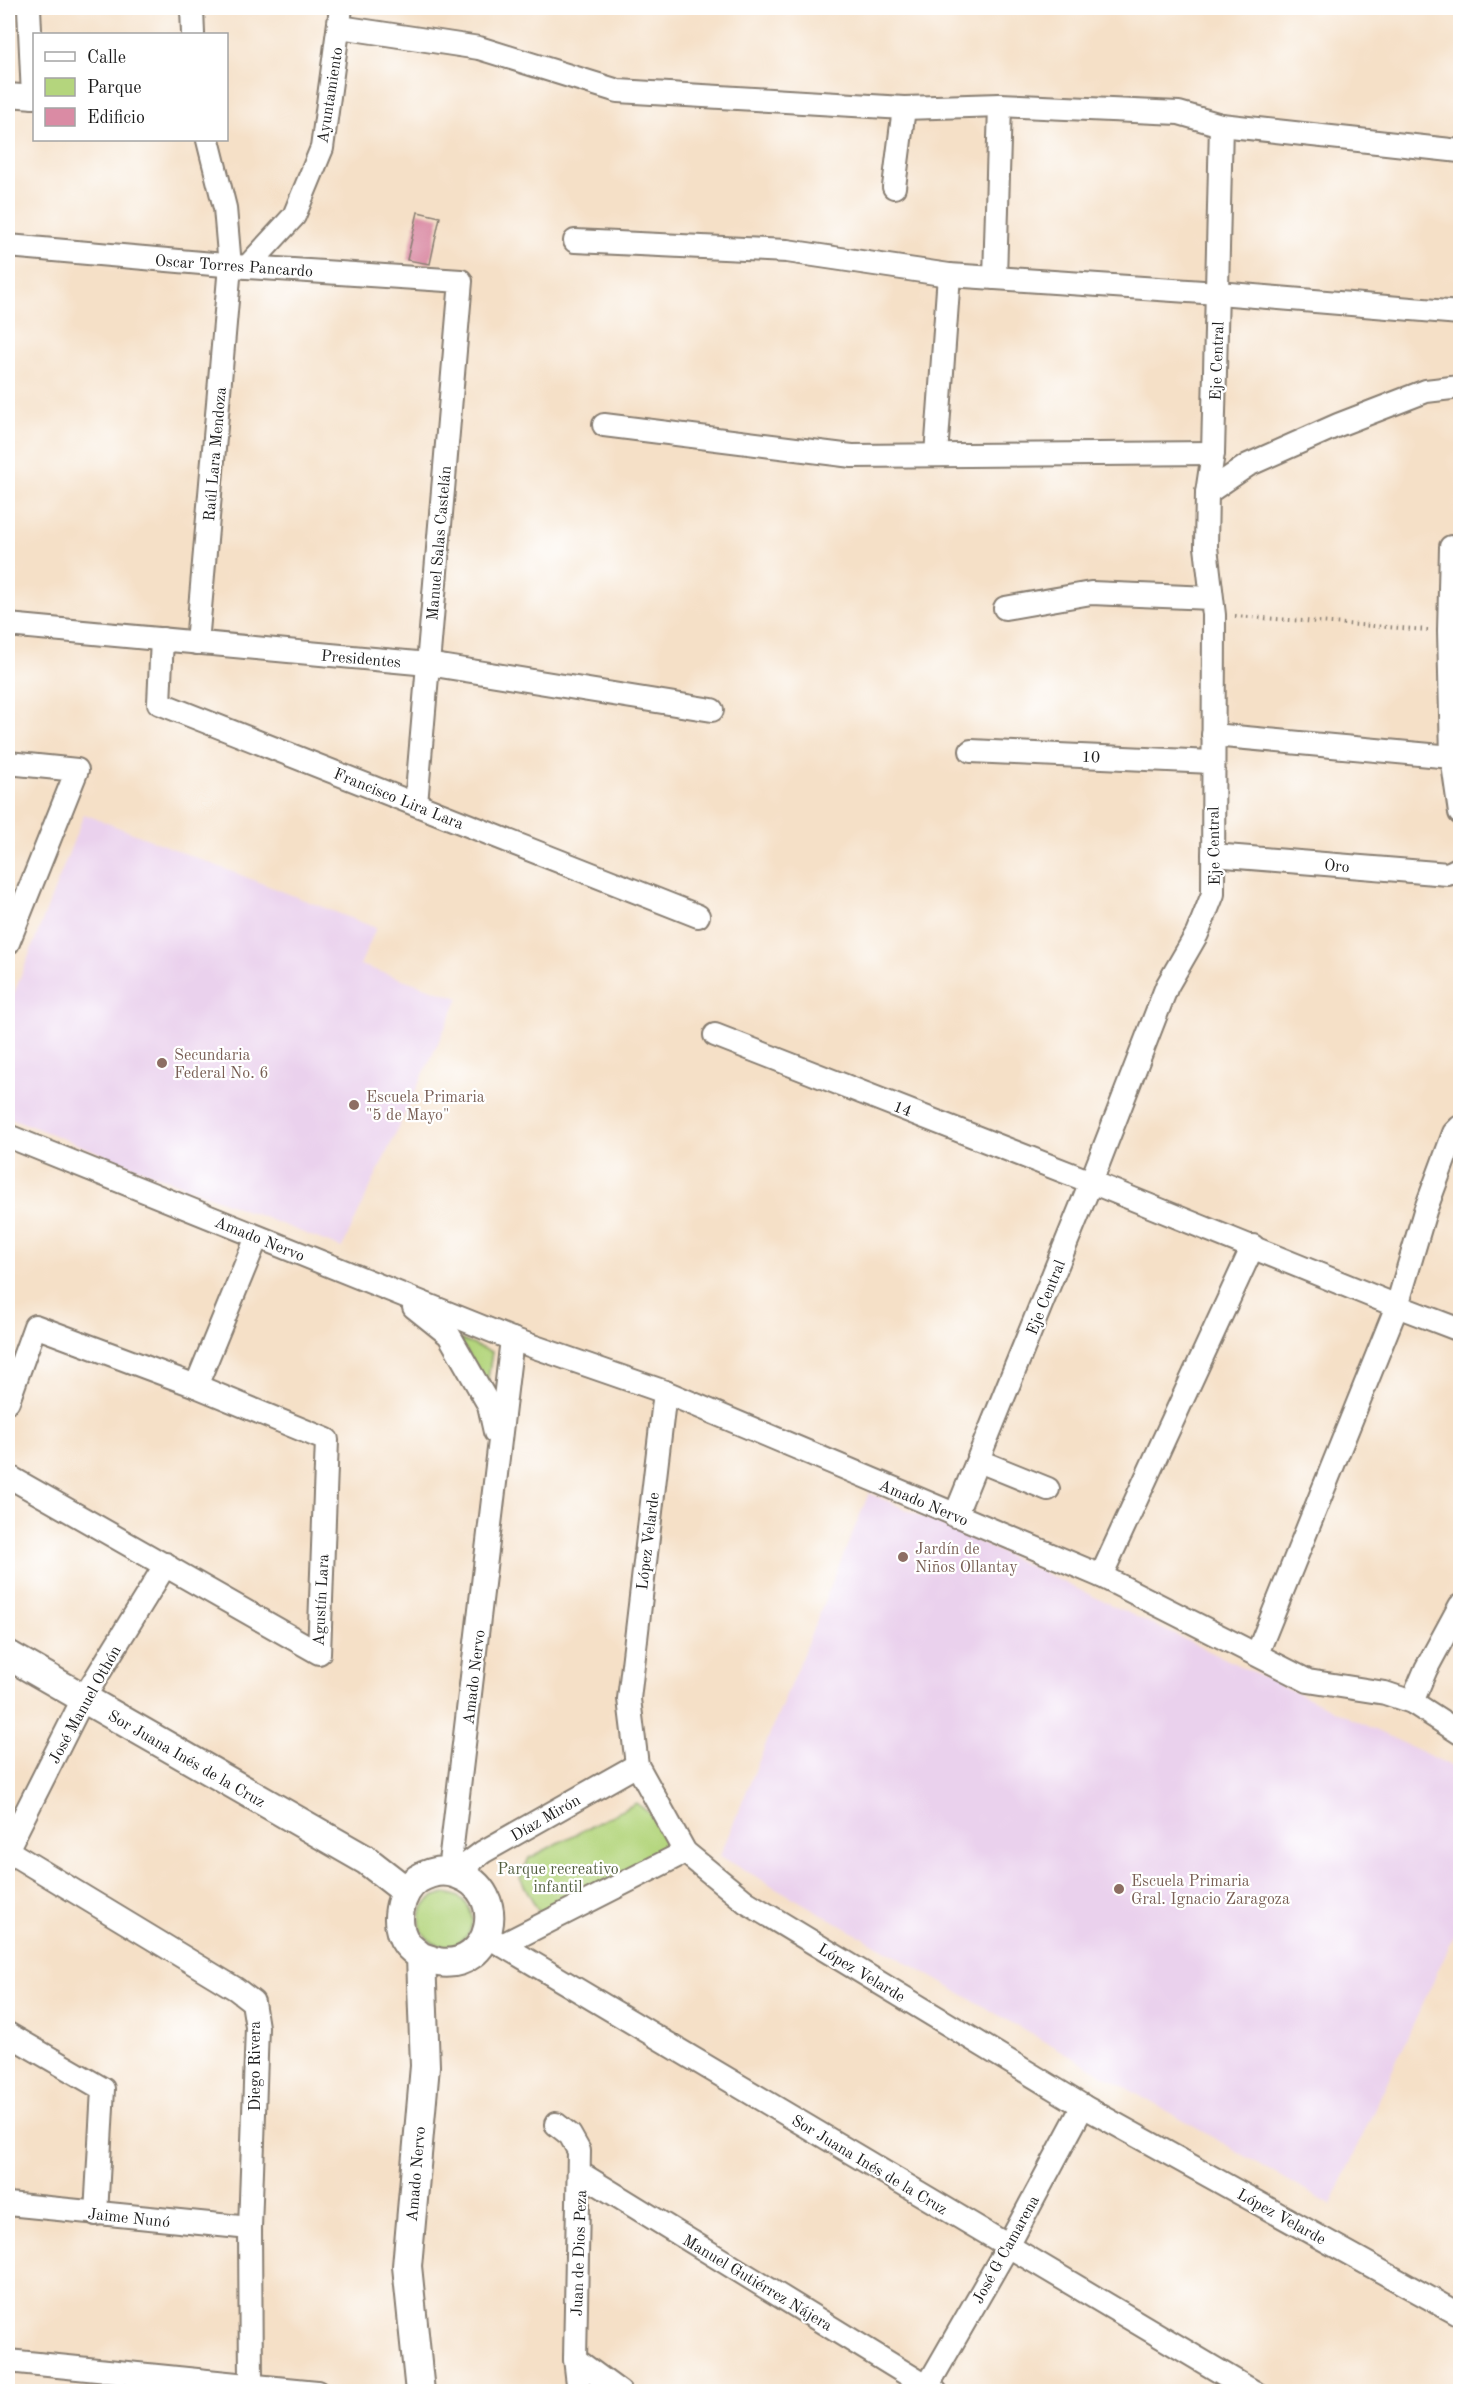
<svg xmlns="http://www.w3.org/2000/svg" width="1468" height="2399" viewBox="0 0 1468 2399" font-family="'Old Standard TT',serif">
<rect width="100%" height="100%" fill="#fff"/>
<filter id="ink" filterUnits="userSpaceOnUse"><feTurbulence type="fractalNoise" baseFrequency=".0167" numOctaves="2"/><feDisplacementMap in="SourceGraphic" scale="12" xChannelSelector="R" yChannelSelector="G"/><feConvolveMatrix kernelMatrix="1 2 1 2 8 2 1 2 1" color-interpolation-filters="sRGB"/></filter>
<filter id="wash" filterUnits="userSpaceOnUse"><feTurbulence type="fractalNoise" baseFrequency=".008" numOctaves="4" result="noise"/><feDisplacementMap in="SourceGraphic" scale="24" xChannelSelector="R" yChannelSelector="G"/><feGaussianBlur stdDeviation="1.35" result="paint"/><feColorMatrix in="noise" values="0 0 0 0 0 0 0 0 0 0 0 0 0 0 0 0 0 1.4 0 .05"/><feComposite in="paint" operator="in"/></filter>
<g filter="url(#wash)">
<rect width="100%" height="100%" fill="#f5e0c7"/>
<g fill="#ead1ed">
<polygon points="84,814 376,928 360,965 459,998 342,1248 8,1117 8,1009"/>
<polygon points="869,1493 972,1539 1460,1770 1460,1922 1331,2205 720,1856"/>
</g>
<g fill="#b4d57d" stroke="#68784c" stroke-width="1.5">
<polygon points="459,1339 492,1352 487,1385"/>
<path d="M636 1803C656 1817 669 1830 665 1856L555 1912H539L520 1878 529 1858Z"/>
<circle cx="446" cy="1920" r="26"/>
</g>
<g id="blocks">
<polygon fill="#da8ba4" points="418,212 440,217 430,264 407,260"/>
</g>
</g>
<g filter="url(#ink)">
<use href="#blocks" fill-opacity="0" stroke="#887e72" stroke-width="1.5"/>
<g fill="none" stroke-linecap="round" stroke-linejoin="round">
<g stroke="#887e72" stroke-width="26">
<g id="minor">
<polyline points="29,8 33,97"/>
<polyline points="192,8 193,34"/>
<polyline points="340,27 479,48 618,91 904,108 1000,105 1179,113 1221,125 1460,151"/>
<polyline points="8,95 34,97"/>
<polyline points="894,187 904,108"/>
<polyline points="575,241 787,251 949,275 1218,293 1460,313"/>
<polyline points="8,246 247,267 461,281 416,804"/>
<polyline points="247,267 294,216 322,148 341,8"/>
<polyline points="995,278 1000,105"/>
<polyline points="604,425 852,456 1213,453"/>
<polyline points="936,455 949,275"/>
<polyline points="1207,493 1248,465 1338,425 1426,391 1460,387"/>
<polyline points="1451,547 1449,631 1452,757 1460,813"/>
<polyline points="1005,608 1091,593 1211,598"/>
<polyline points="8,625 428,664 712,710"/>
<polyline points="162,639 159,703 698,916"/>
<polyline points="197,643 230,266 225,208 208,140"/>
<polyline points="1213,735 1452,757"/>
<polyline points="971,751 1212,762"/>
<polyline points="8,763 77,770 8,943"/>
<polyline points="1213,855 1448,874 1460,868"/>
<polyline points="715,1035 1091,1182 1397,1306 1460,1330"/>
<polyline points="8,1136 512,1339 665,1392 1101,1576 1308,1681 1385,1693 1412,1702 1460,1733"/>
<polyline points="414,1307 449,1335 489,1405 495,1432"/>
<polyline points="196,1386 257,1237"/>
<polyline points="665,1392 629,1699 637,1765 685,1852 746,1902 1083,2106 1460,2315"/>
<polyline points="8,1401 35,1326 196,1386 327,1440 319,1653 8,1476"/>
<polyline points="979,1461 1048,1489"/>
<polyline points="955,1516 1091,1182 1167,986 1197,934 1213,894 1214,615 1206,547 1207,493 1213,453 1221,125"/>
<polyline points="1101,1576 1253,1246"/>
<polyline points="1257,1654 1397,1306 1425,1211 1454,1133 1460,1127"/>
<polyline points="1412,1702 1426,1669 1460,1606"/>
<polyline points="8,1848 83,1699 166,1564"/>
<polyline points="8,1851 236,1989 253,2002 257,2027 250,2228 251,2383"/>
<polyline points="449,1871 512,1339"/>
<polyline points="455,1873 483,1852 637,1765"/>
<polyline points="487,1936 1254,2392"/>
<polyline points="502,1945 685,1852"/>
<polyline points="8,2034 103,2089 96,2214"/>
<polyline points="556,2124 570,2135 579,2151 575,2359 579,2392"/>
<polyline points="580,2173 936,2392"/>
<polyline points="8,2204 250,2228"/>
<polyline points="575,2359 620,2392"/>
<polyline points="8,2361 317,2392"/>
<polyline points="924,2392 1008,2246 1083,2106"/>
</g>
</g>
<g stroke="#887e72" stroke-width="32">
<g id="major">
<polyline points="8,1655 366,1860 406,1891"/>
<path d="M420 2392 407 2266 425 2066 421 1957C417 1953 411 1949 407 1944 393 1925 398 1893 418 1879 430 1872 444 1869 457 1874 511 1892 492 1971 438 1962 433 1961 426 1958 421 1957"/>
</g>
</g>
<polyline stroke="#887e72" stroke-width="4" stroke-dasharray="1.5 4.5" stroke-linecap="butt" points="1235,616 1428,630"/>
<use href="#minor" stroke="#fff" stroke-width="22"/>
<use href="#major" stroke="#fff" stroke-width="28"/>
</g>
</g>
<g fill="#8d6e63" stroke="#fff" stroke-width="2">
<circle cx="162" cy="1063" r="6"/>
<circle cx="354" cy="1105" r="6"/>
<circle cx="903" cy="1557" r="6"/>
<circle cx="1119" cy="1889" r="6"/>
</g>
<g text-anchor="middle" stroke-width="4.5" stroke-linejoin="round" paint-order="stroke">
<g font-size="16" fill="#1c1c1c" stroke="#fff">
<text transform="translate(329 95) rotate(-81)" y="6">Ayuntamiento</text>
<text transform="translate(234 265) rotate(4)" y="6">Oscar Torres Pancardo</text>
<text transform="translate(1216 361) rotate(-88)" y="6">Eje Central</text>
<text transform="translate(214 454) rotate(-85)" y="6">Raúl Lara Mendoza</text>
<text transform="translate(438 543) rotate(-85)" y="6">Manuel Salas Castelán</text>
<text transform="translate(361 658) rotate(5)" y="6">Presidentes</text>
<text transform="translate(1091 756) rotate(2)" y="6">10</text>
<text transform="translate(399 798) rotate(22)" y="6">Francisco Lira Lara</text>
<text transform="translate(1213 846) rotate(-91)" y="6">Eje Central</text>
<text transform="translate(1337 865) rotate(5)" y="6">Oro</text>
<text transform="translate(903 1108) rotate(21)" y="6">14</text>
<text transform="translate(260 1238) rotate(22)" y="6">Amado Nervo</text>
<text transform="translate(1045 1297) rotate(-68)" y="6">Eje Central</text>
<text transform="translate(924 1502) rotate(23)" y="6">Amado Nervo</text>
<text transform="translate(647 1541) rotate(-83)" y="6">López Velarde</text>
<text transform="translate(320 1600) rotate(-87)" y="6">Agustín Lara</text>
<text transform="translate(473 1677) rotate(-83)" y="6">Amado Nervo</text>
<text transform="translate(84 1704) rotate(-61)" y="6">José Manuel Othón</text>
<text transform="translate(187 1758) rotate(30)" y="6">Sor Juana Inés de la Cruz</text>
<text transform="translate(545 1817) rotate(-30)" y="6">Díaz Mirón</text>
<text transform="translate(862 1972) rotate(31)" y="6">López Velarde</text>
<text transform="translate(254 2066) rotate(-90)" y="6">Diego Rivera</text>
<text transform="translate(870 2164) rotate(31)" y="6">Sor Juana Inés de la Cruz</text>
<text transform="translate(415 2174) rotate(-85)" y="6">Amado Nervo</text>
<text transform="translate(1282 2216) rotate(29)" y="6">López Velarde</text>
<text transform="translate(129 2217) rotate(6)" y="6">Jaime Nunó</text>
<text transform="translate(1005 2249) rotate(-61)" y="6">José G Camarena</text>
<text transform="translate(578 2253) rotate(-88)" y="6">Juan de Dios Peza</text>
<text transform="translate(758 2282) rotate(31)" y="6">Manuel Gutiérrez Nájera</text>
</g>
<g font-size="16" fill="#785e54" stroke="#fff" text-anchor="start">
<text x="174" y="1060">Secundaria<tspan x="174" dy="18">Federal No. 6</tspan></text>
<text x="366" y="1102">Escuela Primaria<tspan x="366" dy="18">"5 de Mayo"</tspan></text>
<text x="915" y="1554">Jardín de<tspan x="915" dy="18">Niños Ollantay</tspan></text>
<text x="1131" y="1886">Escuela Primaria<tspan x="1131" dy="18">Gral. Ignacio Zaragoza</tspan></text>
</g>
<g font-size="16" fill="#515d3e" stroke="#fff">
<text x="558" y="1874">Parque recreativo<tspan x="558" dy="18">infantil</tspan></text>
</g>
</g>
<rect width="1468" height="2399" fill="none" stroke="#fff" stroke-width="30"/>
<rect x="33" y="33" width="195" height="108" fill="#ffffff" stroke="#a4a4a4" stroke-width="1.5"/>
<rect x="45" y="52" width="30" height="9" fill="#ffffff" stroke="#a4a4a4" stroke-width="1.5"/>
<text x="87" y="63" font-size="18" fill="#1c1c1c">Calle</text>
<rect x="45" y="78" width="30" height="18" fill="#b4d57d" stroke="#a4a4a4" stroke-width="1.5"/>
<text x="87" y="93" font-size="18" fill="#1c1c1c">Parque</text>
<rect x="45" y="108" width="30" height="18" fill="#da8ba4" stroke="#a4a4a4" stroke-width="1.5"/>
<text x="87" y="123" font-size="18" fill="#1c1c1c">Edificio</text>
</svg>
